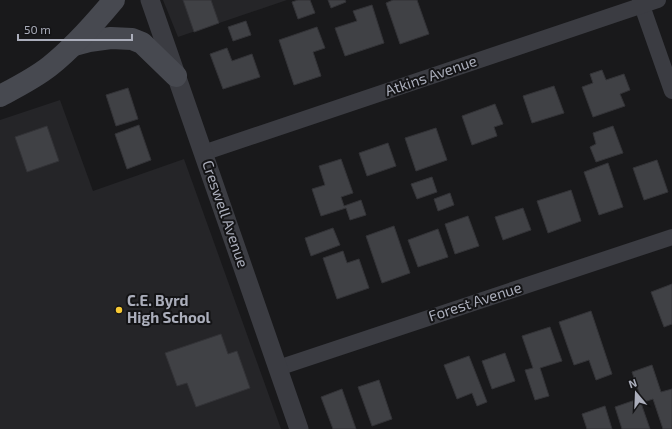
<svg xmlns="http://www.w3.org/2000/svg" width="672" height="429" viewBox="0 0 672 429" font-family="'Exo 2',sans-serif">
<rect width="100%" height="100%" fill="#19191b"/>
<g fill="#252528">
<polygon points="163,0 287,0 178,37"/>
<polygon points="60,100 93,191 184,159 281,429 0,429 0,120"/>
</g>
<g fill="#404145" stroke="#333337">
<polygon points="183,0 211,0 219,23 194,32"/>
<polygon points="298,0 310,0 315,13 298,19 292,2"/>
<polygon points="328,0 345,0 346,2 331,8"/>
<polygon points="393,0 417,0 429,34 400,44 386,3"/>
<polygon points="372,5 384,43 345,56 335,28 357,21 353,11"/>
<polygon points="246,21 251,35 233,41 228,27"/>
<polygon points="317,27 325,48 313,52 321,76 294,85 279,40"/>
<polygon points="227,48 232,61 252,54 260,77 223,89 210,54"/>
<polygon points="602,70 606,80 624,74 630,90 620,94 625,106 593,117 582,87 593,83 590,74"/>
<polygon points="554,86 564,113 532,123 523,96"/>
<polygon points="128,88 138,119 116,126 106,95"/>
<polygon points="495,104 503,124 494,127 497,136 472,145 462,116"/>
<polygon points="139,125 151,160 127,169 115,134"/>
<polygon points="47,126 59,161 27,172 15,137"/>
<polygon points="613,126 623,153 596,162 590,147 596,144 593,133"/>
<polygon points="436,128 447,160 416,171 405,138"/>
<polygon points="388,143 396,166 367,176 359,153"/>
<polygon points="341,159 353,193 341,197 344,206 361,200 366,215 350,220 346,208 321,216 312,189 325,185 319,166"/>
<polygon points="657,160 668,192 644,200 633,168"/>
<polygon points="608,163 623,207 599,215 584,172"/>
<polygon points="432,177 437,192 417,199 411,184"/>
<polygon points="571,190 581,221 548,233 537,201"/>
<polygon points="450,193 454,205 438,211 434,199"/>
<polygon points="523,208 531,230 503,240 495,217"/>
<polygon points="468,216 479,246 455,254 445,224"/>
<polygon points="394,226 410,273 382,283 366,236"/>
<polygon points="333,228 340,245 311,256 305,238"/>
<polygon points="438,229 448,257 418,267 408,240"/>
<polygon points="343,251 347,263 359,259 369,288 337,299 323,258"/>
<polygon points="672,284 672,324 664,327 651,292"/>
<polygon points="591,311 612,374 596,380 589,360 574,365 559,322"/>
<polygon points="550,327 562,361 540,368 549,396 535,400 525,370 533,368 522,336"/>
<polygon points="221,334 228,354 237,351 250,388 196,407 187,383 177,386 165,353"/>
<polygon points="505,353 515,381 492,389 482,361"/>
<polygon points="469,356 487,402 477,406 472,393 457,399 444,365"/>
<polygon points="652,365 661,392 672,389 672,429 663,429 653,399 641,403 650,429 622,429 615,407 641,398 632,372"/>
<polygon points="379,380 392,419 372,426 358,387"/>
<polygon points="342,389 356,429 333,429 321,397"/>
<polygon points="605,406 612,429 587,429 582,414"/>
</g>
<g fill="none" stroke-linecap="round" stroke-linejoin="round">
<g stroke="#3b3c42" stroke-width="16">
<polyline points="640,0 672,91"/>
<polyline points="203,153 658,0"/>
<polyline points="278,368 672,237"/>
</g>
<polyline stroke="#3b3c42" stroke-width="19" points="150,0 299,429"/>
<g stroke="#474950" stroke-width="22">
<polyline points="74,45 89,41 111,38 132,39 142,43 176,76"/>
<path d="M0 96C17 87 35 78 50 66 74 47 94 24 114 0"/>
</g>
</g>
<circle fill="#f8c934" stroke="#141416" stroke-width="1.5" cx="119" cy="310" r="4"/>
<g text-anchor="middle" stroke-width="4" stroke-linejoin="round" paint-order="stroke">
<g font-size="15" fill="#abaebb" stroke="#141416">
<text transform="translate(431 76) rotate(-19)" y="5">Atkins Avenue</text>
<text transform="translate(225 214) rotate(71)" y="5">Creswell Avenue</text>
<text transform="translate(475 302) rotate(-18)" y="5">Forest Avenue</text>
</g>
<g font-size="15" font-weight="bold" fill="#abaebb" stroke="#141416" text-anchor="start">
<text x="127" y="306">C.E. Byrd<tspan x="127" dy="17">High School</tspan></text>
</g>
</g>
<g transform="translate(636 393) rotate(341)" stroke="#141416" stroke-width="3" paint-order="stroke">
<path d="M0-3L7 15L0 10L-7 15Z" fill="#abaebb"/>
<text y="-6" font-size="11" font-weight="bold" text-anchor="middle" fill="#abaebb">N</text>
</g>
<path d="M18 34v6h114v-6" fill="none" stroke="#abaebb" stroke-width="2"/>
<text x="24" y="34" font-size="12" fill="#abaebb" stroke="#141416" stroke-width="3" paint-order="stroke">50 m</text>
</svg>
